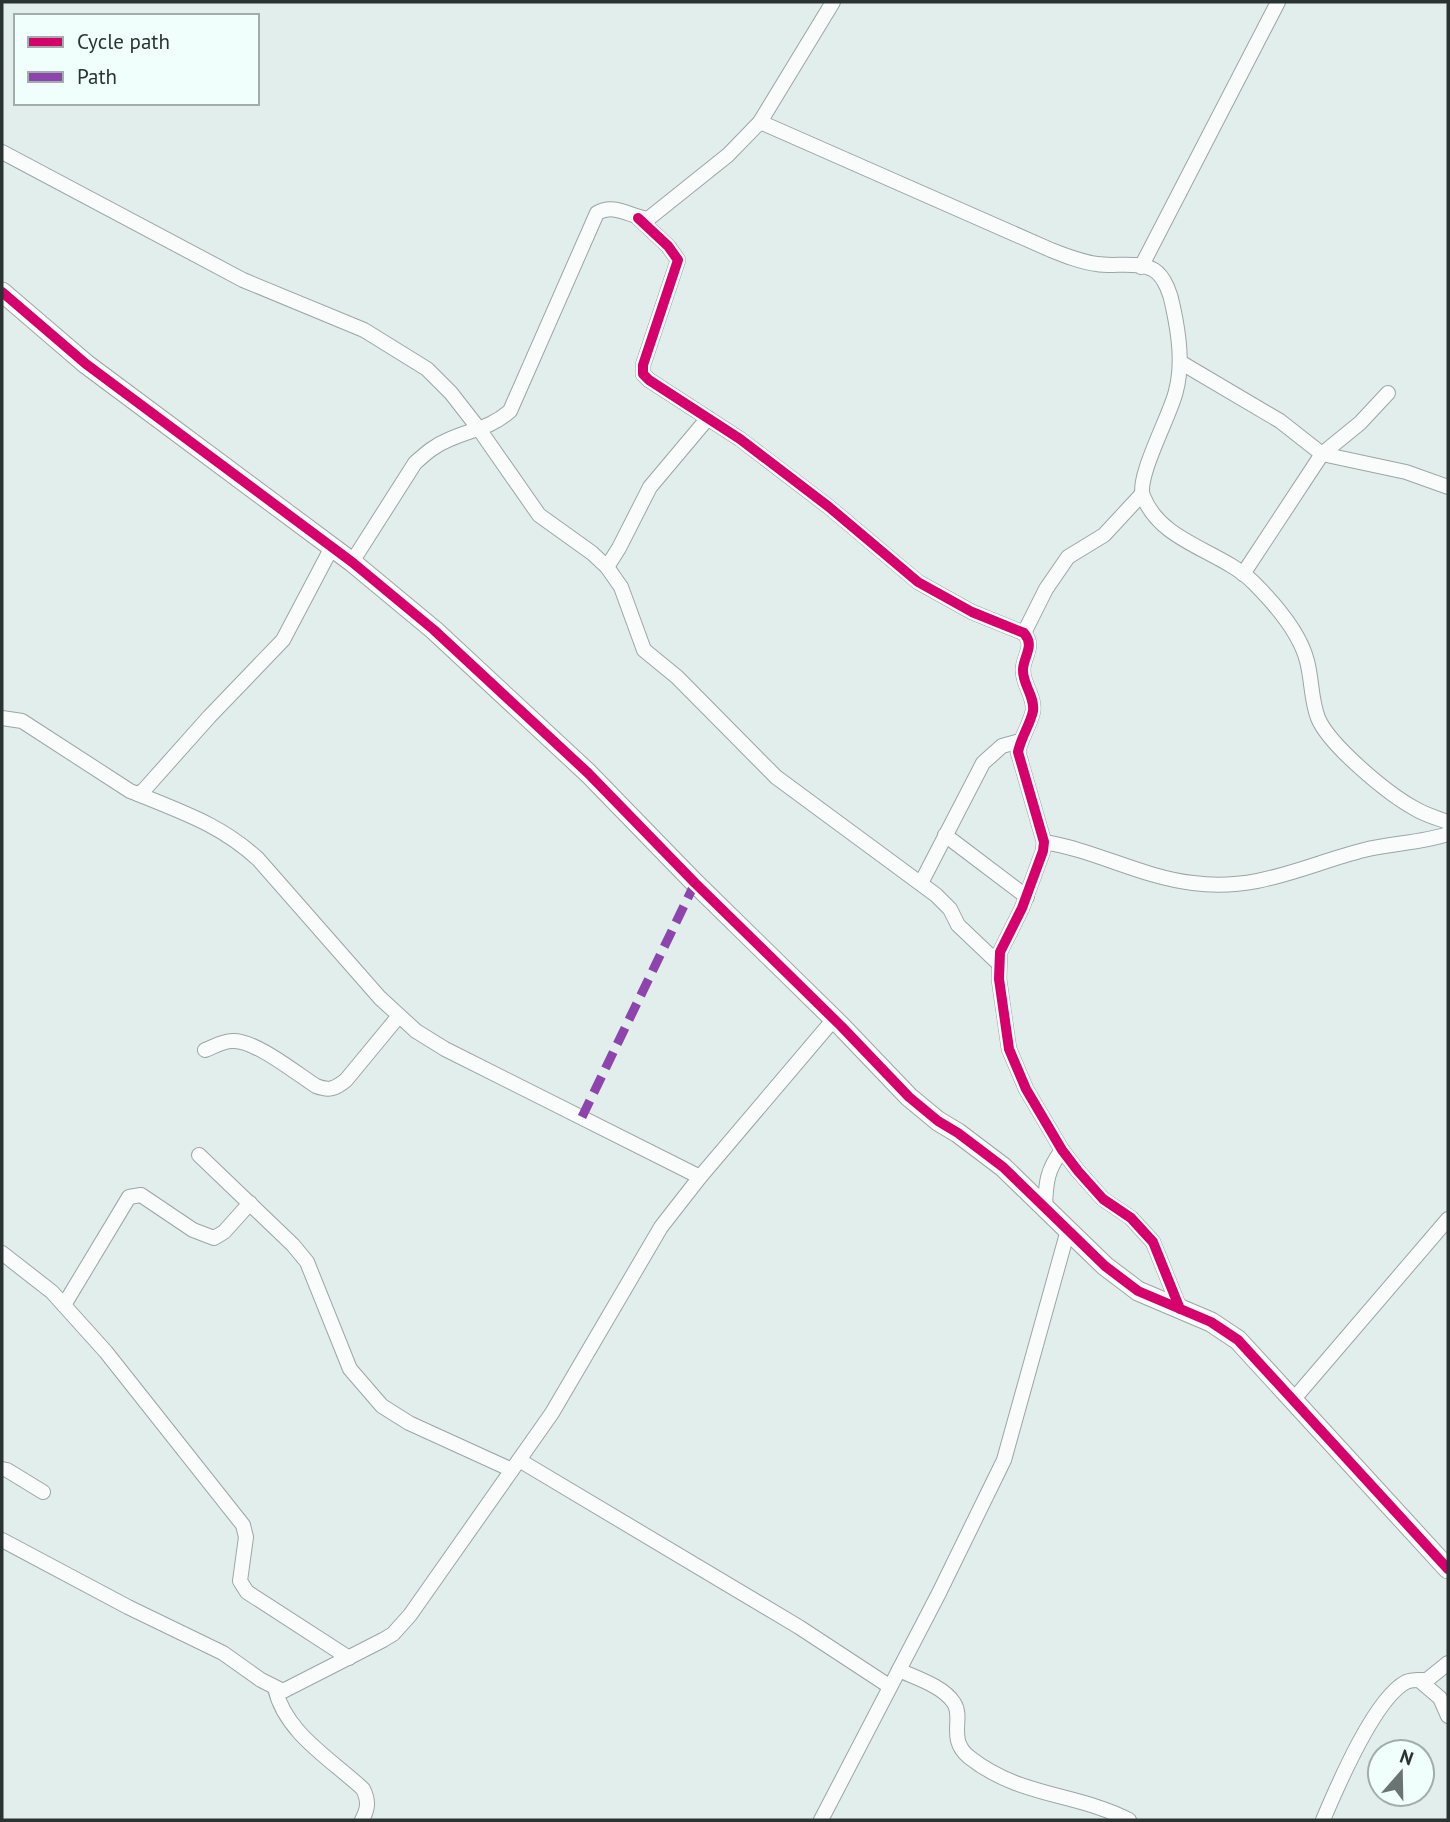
<svg xmlns="http://www.w3.org/2000/svg" width="1450" height="1822" viewBox="0 0 1450 1822" font-family="'PT Sans',sans-serif">
<rect width="100%" height="100%" fill="#e1eeec"/>
<g fill="none" stroke-linecap="round" stroke-linejoin="round">
<g stroke="#9ca5a4" stroke-width="16">
<g id="street">
<path d="M760 122 1051 250C1066 256 1081 262 1097 264 1114 267 1139 261 1154 270 1165 277 1171 295 1173 307 1179 335 1183 364 1176 391 1171 414 1136 477 1143 496 1161 543 1221 550 1254 583 1274 603 1300 633 1307 661 1312 680 1311 700 1318 718 1329 745 1388 794 1414 808 1425 815 1437 818 1448 822"/>
<polyline points="2,152 243,280 364,330 427,369 451,393 479,429 539,515 592,553 607,567 621,587 644,650 677,677 776,777 936,895 950,909 958,925 998,963"/>
<path d="M638 218 668 246 678 260 643 365V374L649 380 740 439 829 507 918 582 972 612 1024 633C1035 646 1024 655 1023 669 1022 684 1035 696 1033 711 1030 725 1021 737 1018 752L1044 842 1043 851 1022 908 1000 952 999 979 1009 1049 1026 1089 1062 1150 1078 1171 1103 1199 1131 1218 1153 1242 1180 1309"/>
<polyline points="1141,267 1278,2"/>
<polyline points="1180,362 1280,421 1322,454 1406,472 1448,487"/>
<path d="M352 562 415 463C425 454 435 445 448 440 472 429 489 429 510 411L597 213C614 203 629 216 648 219L728 155 760 122 833 2"/>
<polyline points="607,567 619,548 650,487 708,418"/>
<polyline points="1243,574 1322,454 1360,423 1388,393"/>
<polyline points="1024,633 1046,589 1068,557 1104,535 1142,494"/>
<polyline points="2,718 22,721 130,791 138,794 144,790 209,717 283,640 332,547"/>
<path d="M138 794C184 813 221 825 258 859L380 998 416 1031 445 1049 700 1177"/>
<polyline points="945,835 1027,897"/>
<path d="M1044 842C1095 850 1141 877 1193 883 1257 892 1305 865 1364 850 1392 843 1421 843 1448 834"/>
<polyline points="921,883 983,763 1002,746 1020,741"/>
<path d="M205 1050C213 1047 223 1041 232 1041 254 1039 297 1074 316 1086 329 1091 335 1089 346 1080L398 1017"/>
<polyline points="199,1155 293,1245 307,1262 350,1369 382,1406 409,1423 512,1470"/>
<path d="M1045 1206C1046 1182 1047 1170 1062 1150"/>
<polyline points="2,1253 52,1292 106,1352 243,1525 246,1537 240,1581 247,1592 349,1658"/>
<polyline points="64,1305 129,1197 141,1195 193,1230 214,1238 224,1232 250,1203"/>
<polyline points="1293,1400 1448,1219"/>
<polyline points="519,1460 799,1627 889,1686"/>
<polyline points="2,1469 7,1470 43,1492"/>
<polyline points="2,1540 128,1607 223,1653 261,1680 283,1691 383,1640 393,1634 410,1615 552,1413 661,1227 700,1177 834,1019"/>
<path d="M899 1670C916 1678 943 1686 954 1703 964 1719 947 1739 969 1757 1019 1797 1077 1793 1129 1820"/>
<polyline points="1419,1680 1440,1698 1448,1716"/>
<path d="M275 1688C285 1733 331 1759 363 1789 369 1801 368 1809 362 1820"/>
<polyline points="821,1820 939,1593 1004,1460 1068,1230"/>
<path d="M1323 1820C1337 1787 1374 1699 1406 1682 1412 1679 1419 1680 1427 1680L1448 1663"/>
</g>
</g>
<g stroke="#9ca5a4" stroke-width="21">
<polyline id="secondary" points="2,292 86,364 352,562 434,630 588,773 695,883 841,1026 909,1097 938,1121 958,1133 1003,1167 1105,1266 1138,1291 1211,1322 1238,1340 1448,1569"/>
</g>
<use href="#street" stroke="#fafcfc" stroke-width="14"/>
<use href="#secondary" stroke="#fafcfc" stroke-width="19"/>
<polyline stroke="#8e44ad" stroke-width="9" stroke-dasharray="18 9" stroke-linecap="butt" points="582,1117 695,883"/>
<g stroke="#f0fefc" stroke-width="15">
<g id="cycleway">
<path d="M638 218 668 246 678 260 643 365V374L649 380 740 439 829 507 918 582 972 612 1024 633C1035 646 1024 655 1023 669 1022 684 1035 696 1033 711 1030 725 1021 737 1018 752L1044 842 1043 851 1022 908 1000 952 999 979 1009 1049 1026 1089 1062 1150 1078 1171 1103 1199 1131 1218 1153 1242 1180 1309"/>
<polyline points="2,292 86,364 352,562 434,630 588,773 695,883 841,1026 909,1097 938,1121 958,1133 1003,1167 1105,1266 1138,1291 1211,1322 1238,1340 1448,1569"/>
</g>
</g>
<use href="#cycleway" stroke="#d6006c" stroke-width="10"/>
</g>
<rect width="1450" height="1822" fill="none" stroke="#2a3332" stroke-width="7"/>
<rect x="14" y="14" width="245" height="91" fill="#f0fefc" stroke="#a1adab" stroke-width="2"/>
<rect x="28" y="37" width="35" height="10" fill="#d6006c" stroke="#a1adab" stroke-width="2"/>
<text x="77" y="49" font-size="21" fill="#2a3332">Cycle path</text>
<rect x="28" y="72" width="35" height="10" fill="#8e44ad" stroke="#a1adab" stroke-width="2"/>
<text x="77" y="84" font-size="21" fill="#2a3332">Path</text>
<g transform="translate(1401 1773) rotate(20)"><circle r="33" fill="#f0fefc" stroke="#a1adab" stroke-width="2"/>
<path d="M0-5L12 26L0 18L-12 26Z" fill="#6a7473"/>
<text y="-10" font-size="19" font-weight="bold" text-anchor="middle" fill="#2a3332">N</text>
</g>
</svg>
